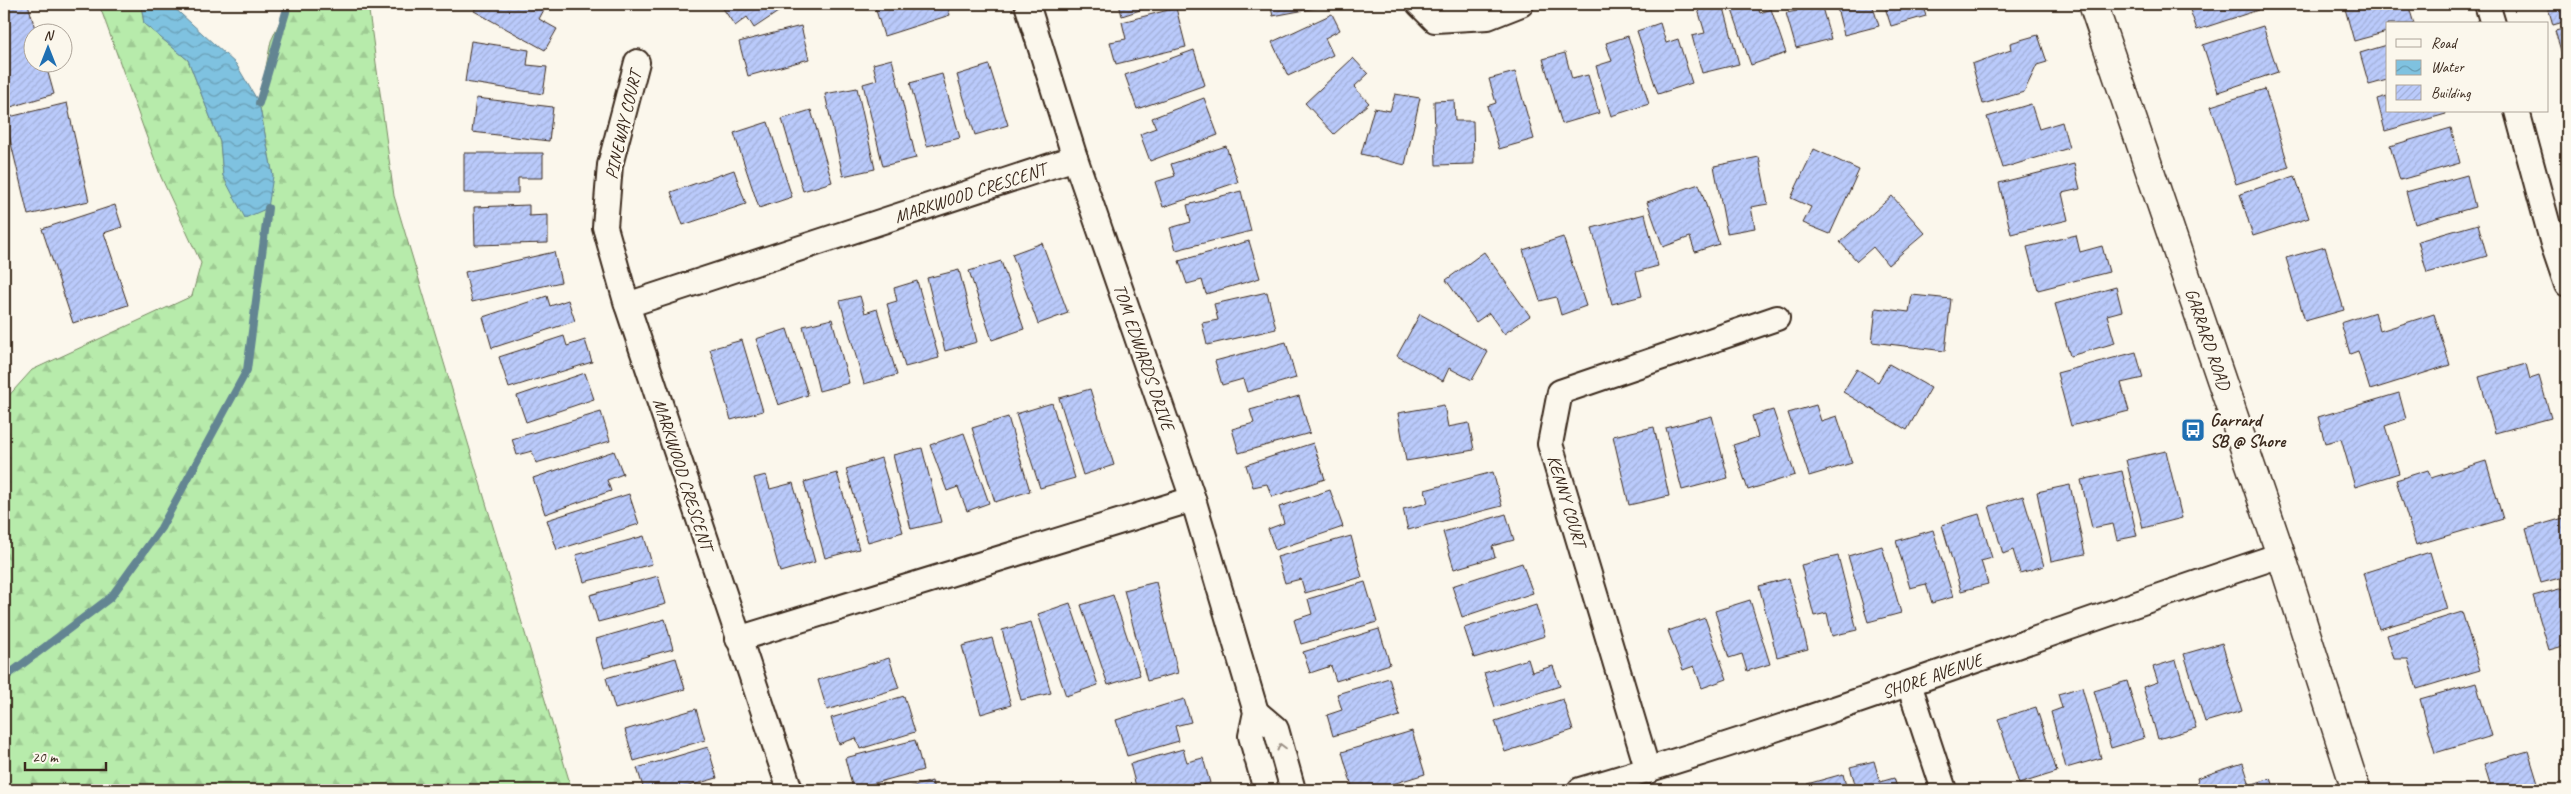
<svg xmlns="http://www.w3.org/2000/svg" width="2571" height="794" viewBox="0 0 2571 794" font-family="Caveat,sans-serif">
<defs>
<pattern id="forest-firs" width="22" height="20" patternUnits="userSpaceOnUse" patternTransform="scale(1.25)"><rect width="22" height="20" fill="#b7ebab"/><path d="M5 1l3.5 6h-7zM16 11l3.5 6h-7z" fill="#9eca93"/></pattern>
<pattern id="water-waves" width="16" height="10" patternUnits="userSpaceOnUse" patternTransform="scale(1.25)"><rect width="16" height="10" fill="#7fc2e0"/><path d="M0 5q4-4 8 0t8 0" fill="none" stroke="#699eb5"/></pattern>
<pattern id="building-hatch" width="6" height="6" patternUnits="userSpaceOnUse" patternTransform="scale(1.25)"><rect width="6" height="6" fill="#bacafb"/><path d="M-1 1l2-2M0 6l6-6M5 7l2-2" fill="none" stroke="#a1aed7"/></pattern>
</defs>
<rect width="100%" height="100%" fill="#fbf7ec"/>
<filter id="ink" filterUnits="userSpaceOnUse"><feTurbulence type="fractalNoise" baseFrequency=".02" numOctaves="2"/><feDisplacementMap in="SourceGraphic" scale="10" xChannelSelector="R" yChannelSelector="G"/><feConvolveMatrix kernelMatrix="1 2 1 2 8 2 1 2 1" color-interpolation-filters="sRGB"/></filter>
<g filter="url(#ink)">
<polygon fill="url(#forest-firs)" stroke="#798a64" points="99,4 141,4 144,24 188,60 220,142 223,176 273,176 259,103 271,41 288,4 368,4 394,196 572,790 4,790 4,401 32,370 192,296 201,263 161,177"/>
<polygon fill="url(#water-waves)" stroke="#648592" points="141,4 170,4 236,64 259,103 273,176 268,208 245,218 223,176 220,142 188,60 144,24"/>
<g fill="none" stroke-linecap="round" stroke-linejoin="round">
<g stroke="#648592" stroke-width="8">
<polyline points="259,103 286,12 287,4"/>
<polyline points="4,678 111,597 161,528 247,370 268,208"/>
</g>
</g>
<g fill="url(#building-hatch)" stroke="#3b2a1e">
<polygon points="13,4 28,4 36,32 32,32 32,62 45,62 54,94 4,109 4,7"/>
<polygon points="478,4 542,4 546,6 539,19 557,29 545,50 474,11"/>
<polygon points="720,4 790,4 754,28 747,17 735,26"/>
<polygon points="874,4 947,4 950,15 884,36"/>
<polygon points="1119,4 1158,4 1122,16"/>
<polygon points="1270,4 1321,4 1321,7 1273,16"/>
<polygon points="1706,4 1723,4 1739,64 1702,73 1692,36 1705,33 1697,6"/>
<polygon points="1730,4 1757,4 1760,13 1771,9 1786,53 1751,65"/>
<polygon points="1795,4 1821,4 1831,39 1796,48 1786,13 1797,11"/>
<polygon points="1836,4 1872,4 1879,26 1844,35"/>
<polygon points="1884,4 1922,4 1926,16 1891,26"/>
<polygon points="2188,4 2256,4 2258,10 2197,30"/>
<polygon points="2349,4 2408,4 2414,24 2387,24 2387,32 2354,41 2344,5"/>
<polygon points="2547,4 2567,4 2567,21 2553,25"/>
<polygon points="1176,8 1186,47 1116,64 1110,42 1126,39 1122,22"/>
<polygon points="1332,14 1340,30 1325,38 1333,55 1288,76 1272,42"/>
<polygon points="1660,23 1666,43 1678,39 1692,83 1658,94 1637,31"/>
<polygon points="801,26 809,59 748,76 739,42"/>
<polygon points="2263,26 2278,72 2218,92 2203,45"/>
<polygon points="2567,28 2567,66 2566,67 2555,31"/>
<polygon points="2038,35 2047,62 2037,65 2024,92 1983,104 1972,64 2011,50 2010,43"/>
<polygon points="1628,36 1649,104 1611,116 1596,66 1612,61 1606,43"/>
<polygon points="471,41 529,50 527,65 547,67 543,94 465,82"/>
<polygon points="2387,45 2387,80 2369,85 2360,53"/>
<polygon points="1194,50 1205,85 1137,109 1125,75"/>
<polygon points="1565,53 1572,79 1588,75 1599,113 1562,124 1543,59"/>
<polygon points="1353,58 1368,74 1354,87 1369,103 1334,134 1305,103"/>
<polygon points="892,59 916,158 883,166 863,84 877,80 873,64"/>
<polygon points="989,65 1008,125 975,135 957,75"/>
<polygon points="1515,72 1534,139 1499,149 1487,106 1496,103 1489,79"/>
<polygon points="942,74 960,138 927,146 910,83"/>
<polygon points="857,88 875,169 843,176 825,94"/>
<polygon points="2265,89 2289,167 2236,184 2211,106"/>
<polygon points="1395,94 1420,98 1405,165 1361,154 1374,108 1390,111"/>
<polygon points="2387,96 2387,111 2445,111 2446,114 2385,131 2377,99"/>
<polygon points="476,98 553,107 549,141 472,132"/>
<polygon points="1204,98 1218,135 1150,161 1140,134 1156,128 1152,118"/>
<polygon points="1454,100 1455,121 1473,121 1474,164 1436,165 1434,101"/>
<polygon points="67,103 89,201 28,215 5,118"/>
<polygon points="2031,104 2039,129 2062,122 2069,148 2003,168 1987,117"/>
<polygon points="811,110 832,182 803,191 782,119"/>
<polygon points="768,122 792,197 759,208 734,133"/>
<polygon points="2451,128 2460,163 2400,180 2390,146"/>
<polygon points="1226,146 1238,182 1163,207 1155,182 1175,176 1171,164"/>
<polygon points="1814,149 1859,170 1830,234 1803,223 1811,207 1791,198"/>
<polygon points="464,153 543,153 543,178 518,178 518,193 464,193"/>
<polygon points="1759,157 1768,204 1751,207 1755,228 1727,233 1714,166"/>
<polygon points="2074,164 2080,189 2062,193 2068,220 2011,234 1999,183"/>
<polygon points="734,170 746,204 683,225 671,192"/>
<polygon points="2467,175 2475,207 2415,224 2406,192"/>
<polygon points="2295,176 2309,218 2253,236 2240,194"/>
<polygon points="1699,184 1719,244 1695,252 1690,237 1663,247 1647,202"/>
<polygon points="1241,191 1251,231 1176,250 1170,228 1191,222 1187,205"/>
<polygon points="1892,196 1925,233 1888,265 1873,247 1857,261 1840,242"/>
<polygon points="115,205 122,227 104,233 128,305 73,323 42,229"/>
<polygon points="529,205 529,216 548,215 548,243 475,245 474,207"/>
<polygon points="1645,214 1658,266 1636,272 1642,296 1612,304 1592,228"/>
<polygon points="2478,224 2487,256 2427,273 2418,241"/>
<polygon points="2076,235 2080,252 2102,246 2109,272 2038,290 2027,247"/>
<polygon points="1563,237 1586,306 1561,315 1556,297 1540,301 1523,250"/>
<polygon points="1249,241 1260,278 1206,294 1202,280 1187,284 1179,261"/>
<polygon points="1042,243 1068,313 1038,324 1012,254"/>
<polygon points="2325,247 2344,310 2305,321 2286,258"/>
<polygon points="554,252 561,282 472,302 465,272"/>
<polygon points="1484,252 1530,316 1504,334 1489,313 1476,322 1446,280"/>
<polygon points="1001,261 1024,329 992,340 969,271"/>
<polygon points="959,270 977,342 945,351 927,278"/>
<polygon points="917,281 939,358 905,367 887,304 897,301 894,288"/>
<polygon points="2116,287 2122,311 2107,315 2115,343 2070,356 2055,304"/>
<polygon points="1267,292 1276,329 1207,345 1202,323 1218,320 1214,304"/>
<polygon points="1912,295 1951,299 1945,351 1872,342 1876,308 1909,312"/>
<polygon points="547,296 550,306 568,300 575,321 492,348 483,317"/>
<polygon points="860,296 865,313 877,309 897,375 864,384 840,301"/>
<polygon points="2375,312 2380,331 2434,314 2450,365 2370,390 2358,351 2350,354 2341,323"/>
<polygon points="1420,314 1488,352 1472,380 1449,368 1443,381 1397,356"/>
<polygon points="832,319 849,383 819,391 803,326"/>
<polygon points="787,329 808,395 778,405 756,339"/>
<polygon points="564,336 567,346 585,340 592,362 509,388 499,357"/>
<polygon points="742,340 763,411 731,420 710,349"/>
<polygon points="1286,342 1296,378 1247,392 1243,379 1222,385 1215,361"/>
<polygon points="2136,352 2143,378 2121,383 2129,411 2071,426 2057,373"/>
<polygon points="1889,364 1931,388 1907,430 1843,392 1857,369 1878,382"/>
<polygon points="2526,364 2530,379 2539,376 2551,418 2495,433 2479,377"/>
<polygon points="585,373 594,399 526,422 517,396"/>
<polygon points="1090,389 1114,465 1083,475 1059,398"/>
<polygon points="2399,393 2406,419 2385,426 2399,473 2355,487 2341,439 2325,443 2318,417"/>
<polygon points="1299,396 1310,433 1239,453 1232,429 1254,423 1250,410"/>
<polygon points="1052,403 1075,478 1040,488 1016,414"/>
<polygon points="1444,405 1448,427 1469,423 1474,450 1406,461 1398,413"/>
<polygon points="1816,405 1821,421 1837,416 1852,463 1809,476 1788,413"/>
<polygon points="1773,410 1795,475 1748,490 1733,445 1758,437 1752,416"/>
<polygon points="601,412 610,441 536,463 532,451 517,455 512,439"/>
<polygon points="1712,416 1728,478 1682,490 1666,428"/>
<polygon points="1008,417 1030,491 995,502 972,428"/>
<polygon points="1654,427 1669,496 1629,505 1613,436"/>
<polygon points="964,433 989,503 967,511 958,487 947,491 930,445"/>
<polygon points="1313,443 1325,479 1272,497 1267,484 1253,487 1246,465"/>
<polygon points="922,448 941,522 911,529 893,455"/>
<polygon points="614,451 623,474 607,480 611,491 545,514 533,478"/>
<polygon points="2166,451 2182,518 2143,528 2126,460"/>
<polygon points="881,458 903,532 868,542 846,469"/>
<polygon points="2486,461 2503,519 2416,545 2396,480 2428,470 2431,478"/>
<polygon points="2122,471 2137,536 2117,540 2113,524 2092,528 2081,480"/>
<polygon points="1493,472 1502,506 1408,530 1403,509 1428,503 1425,490"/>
<polygon points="837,473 859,549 825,558 804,482"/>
<polygon points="766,475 770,489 793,483 815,562 780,572 754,478"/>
<polygon points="2070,485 2085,554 2051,561 2037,492"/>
<polygon points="1330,490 1343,527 1275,550 1268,529 1284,523 1279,507"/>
<polygon points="629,494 639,524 557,550 547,520"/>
<polygon points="2023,496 2044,566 2020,573 2013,550 2003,554 1989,506"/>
<polygon points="1506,514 1514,540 1492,546 1495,557 1454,569 1443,532"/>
<polygon points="1979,514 1992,558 1981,561 1988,584 1961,591 1942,525"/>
<polygon points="2567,517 2567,576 2541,583 2526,529"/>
<polygon points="1933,530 1953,597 1932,603 1926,584 1910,588 1896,541"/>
<polygon points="644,536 652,564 584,582 576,555"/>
<polygon points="1351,536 1362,577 1305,593 1301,579 1285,583 1277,557"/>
<polygon points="1882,546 1901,613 1868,622 1848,556"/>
<polygon points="2430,552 2447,609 2379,629 2363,573"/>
<polygon points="1838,556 1857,630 1832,636 1827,613 1814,616 1801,565"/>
<polygon points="1522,563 1533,593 1462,617 1452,586"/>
<polygon points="658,576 666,604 598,622 590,595"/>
<polygon points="1789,578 1808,649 1777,657 1759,586"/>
<polygon points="1156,582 1178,673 1147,681 1124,590"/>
<polygon points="1365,582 1377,622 1301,644 1294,620 1312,614 1308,599"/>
<polygon points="2567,587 2567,645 2549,650 2533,596"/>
<polygon points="1113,595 1140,675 1108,685 1081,605"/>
<polygon points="1750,600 1770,664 1747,671 1742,654 1729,658 1715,611"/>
<polygon points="1070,603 1098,685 1066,696 1038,614"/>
<polygon points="1536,605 1545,636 1474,658 1464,628"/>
<polygon points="2462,612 2480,670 2417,689 2408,659 2394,659 2387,635"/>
<polygon points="1705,618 1727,679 1702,688 1694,666 1683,670 1668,631"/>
<polygon points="665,619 673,649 604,668 596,639"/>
<polygon points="1031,622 1051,693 1021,700 1002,630"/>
<polygon points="1379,629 1390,664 1336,681 1331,666 1310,673 1303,652"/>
<polygon points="992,638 1011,705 981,714 962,646"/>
<polygon points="2222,643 2242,711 2205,722 2184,654"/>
<polygon points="2567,653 2567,676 2562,655"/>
<polygon points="676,658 685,689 615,709 606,678"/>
<polygon points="889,658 899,688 827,710 818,680"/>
<polygon points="1528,659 1532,672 1553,666 1560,686 1495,707 1484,673"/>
<polygon points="2176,660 2196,728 2158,739 2143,687 2158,682 2153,667"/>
<polygon points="1389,678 1400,716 1333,736 1327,715 1342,710 1337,694"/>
<polygon points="2127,681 2144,738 2111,748 2094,691"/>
<polygon points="2476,683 2492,736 2435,753 2420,699"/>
<polygon points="2082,687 2101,758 2066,768 2051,712 2062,708 2058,694"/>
<polygon points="904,696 915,732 860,749 856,738 839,744 831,718"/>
<polygon points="1184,699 1191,722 1175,726 1179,741 1127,756 1116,720"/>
<polygon points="1563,699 1573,730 1505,752 1495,721"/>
<polygon points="2036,707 2057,772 2019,784 1998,719"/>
<polygon points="696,709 705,740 634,761 625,730"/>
<polygon points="1412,731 1425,774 1373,790 1353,790 1342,752"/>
<polygon points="915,740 923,770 853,789 845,758"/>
<polygon points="708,747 717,778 675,790 644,790 637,768"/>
<polygon points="1183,749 1187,762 1203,758 1210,783 1184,790 1137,790 1130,764"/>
<polygon points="2528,751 2540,790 2492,790 2484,764"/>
<polygon points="1874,761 1880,782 1894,778 1898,790 1857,790 1850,767"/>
<polygon points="2243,763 2250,785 2271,778 2275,790 2200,790 2197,778"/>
<polygon points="1843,774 1847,790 1809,790 1807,784"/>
<polygon points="932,781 934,790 901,790"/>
</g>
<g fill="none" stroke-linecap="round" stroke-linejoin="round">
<g stroke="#3b2a1e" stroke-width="28">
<g id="street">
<polyline points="1027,4 1075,158 1193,499 1256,712 1251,736 1266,790"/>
<polyline points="1419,4 1435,20 1488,17 1521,4"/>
<polyline points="2487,4 2493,24"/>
<polyline points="637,62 610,165 605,227 627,305 790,790"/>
<polyline points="2517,111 2553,244 2567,285"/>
<polyline points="627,305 1075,158"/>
<polyline points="738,639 1193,499"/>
<polyline points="1909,684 1944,790"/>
<polyline points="1256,712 1276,729 1293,790"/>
<polyline points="1648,771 1550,444 1560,392 1777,318"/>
<path d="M1580 790C1817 721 2047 632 2281 555"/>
</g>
</g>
<g stroke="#3b2a1e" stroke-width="31">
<polyline id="secondary" points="2093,4 2281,555 2356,790"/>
</g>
<use href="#street" stroke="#fbf7ec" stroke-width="24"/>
<use href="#secondary" stroke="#fbf7ec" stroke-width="28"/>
</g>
<defs><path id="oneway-chevron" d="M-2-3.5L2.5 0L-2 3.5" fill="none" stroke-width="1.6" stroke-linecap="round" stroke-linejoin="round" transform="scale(1.25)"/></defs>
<use stroke="#9b9085" href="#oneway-chevron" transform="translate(1281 747) rotate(-105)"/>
</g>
<defs>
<g id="bus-square" transform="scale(1.25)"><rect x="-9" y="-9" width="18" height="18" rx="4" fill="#1f6fb2" stroke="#fbf7ec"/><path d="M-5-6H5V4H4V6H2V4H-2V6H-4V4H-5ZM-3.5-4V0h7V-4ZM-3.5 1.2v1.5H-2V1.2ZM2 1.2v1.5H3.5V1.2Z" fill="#fff"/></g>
</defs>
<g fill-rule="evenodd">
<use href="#bus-square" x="2193" y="430"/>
</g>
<g text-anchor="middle" stroke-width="5" stroke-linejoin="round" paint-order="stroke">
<g font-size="18" fill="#3b2a1e" stroke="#fbf7ec">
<text transform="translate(623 125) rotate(-77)" y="6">PINEWAY COURT</text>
<text transform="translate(970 193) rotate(-18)" y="6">MARKWOOD CRESCENT</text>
<text transform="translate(2208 339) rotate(71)" y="6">GARRARD ROAD</text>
<text transform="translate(1144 357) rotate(71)" y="6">TOM EDWARDS DRIVE</text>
<text transform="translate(683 474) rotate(72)" y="6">MARKWOOD CRESCENT</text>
<text transform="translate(1567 501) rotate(73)" y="6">KENNY COURT</text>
<text transform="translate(1932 676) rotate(-19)" y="6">SHORE AVENUE</text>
</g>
<g font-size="18" font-weight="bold" fill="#3b2a1e" stroke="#fbf7ec" text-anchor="start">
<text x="2210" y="426">Garrard<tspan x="2210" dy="21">SB @ Shore</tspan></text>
</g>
</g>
<rect width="2571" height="794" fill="none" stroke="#fbf7ec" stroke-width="20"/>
<rect x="10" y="10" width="2551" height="774" fill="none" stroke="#3b2a1e" stroke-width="2" filter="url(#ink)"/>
<rect x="2386" y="22" width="162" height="90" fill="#fbf7ec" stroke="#aea59a"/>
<rect x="2396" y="39" width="25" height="8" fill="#fbf7ec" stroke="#aea59a"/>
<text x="2431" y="48" font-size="15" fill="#3b2a1e">Road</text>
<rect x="2396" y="60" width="25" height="15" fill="url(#water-waves)" stroke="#aea59a"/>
<text x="2431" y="72" font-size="15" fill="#3b2a1e">Water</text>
<rect x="2396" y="85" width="25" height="15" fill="url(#building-hatch)" stroke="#aea59a"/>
<text x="2431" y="98" font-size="15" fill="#3b2a1e">Building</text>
<g transform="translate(48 48)"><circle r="24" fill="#fbf7ec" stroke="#aea59a"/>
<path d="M0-4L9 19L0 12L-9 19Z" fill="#1f6fb2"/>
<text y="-8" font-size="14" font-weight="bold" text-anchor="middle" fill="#3b2a1e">N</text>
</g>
<path d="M25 762v8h81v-8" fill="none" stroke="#3b2a1e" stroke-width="2.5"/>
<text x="32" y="762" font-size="15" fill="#3b2a1e" stroke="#fbf7ec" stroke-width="4" paint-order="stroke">20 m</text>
</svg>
